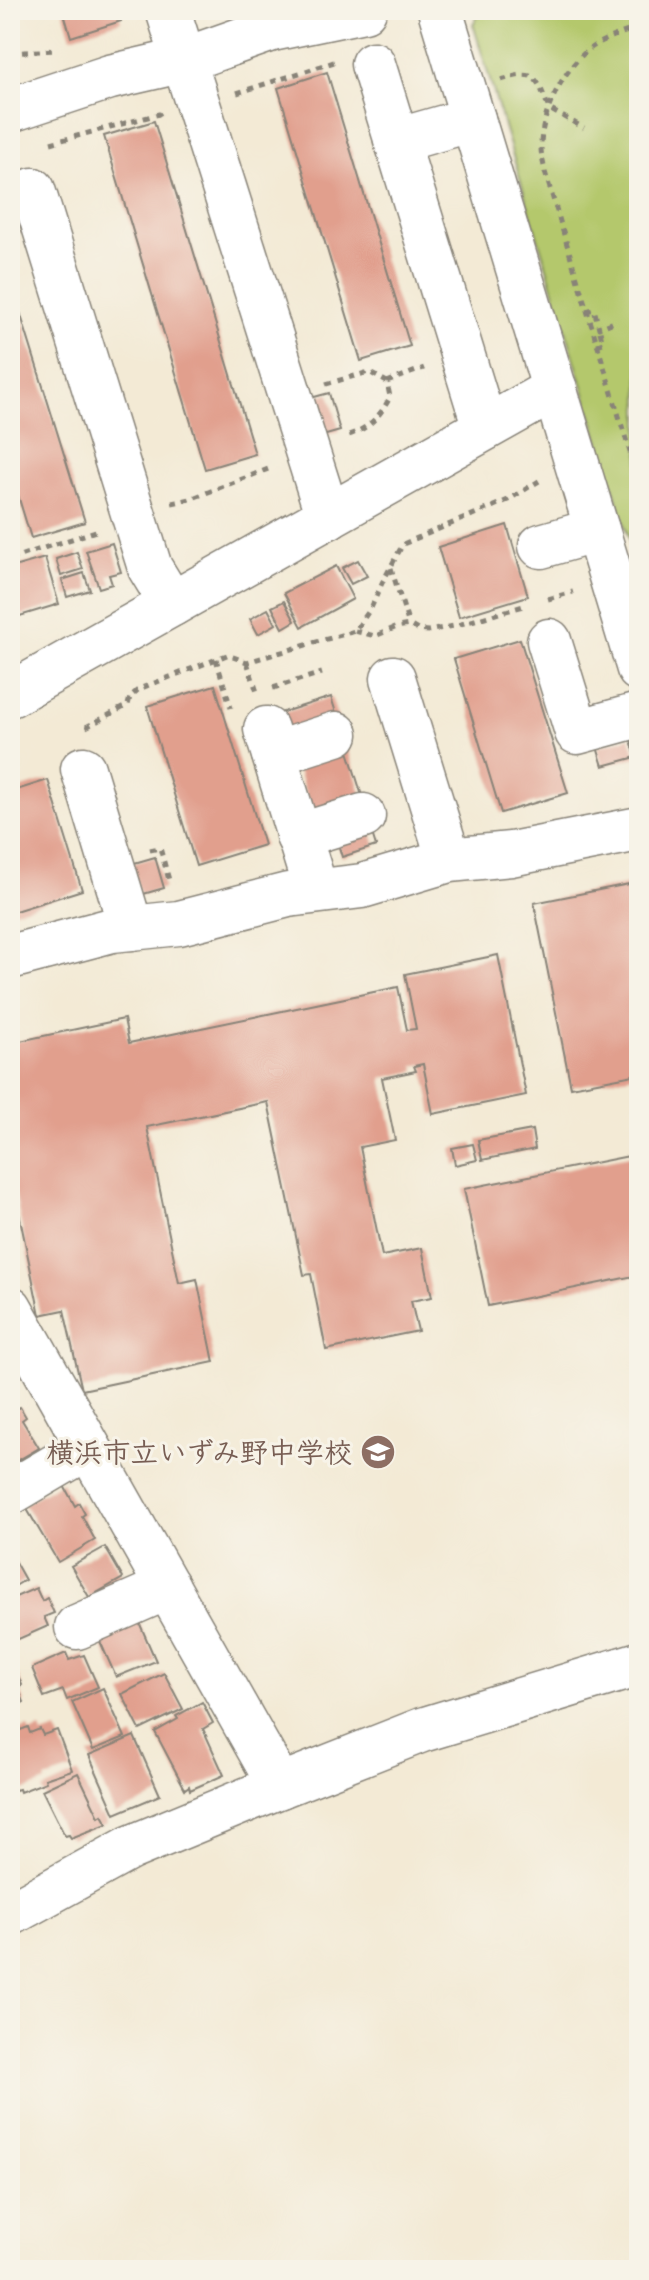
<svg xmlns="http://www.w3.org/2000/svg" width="649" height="2280" viewBox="0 0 649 2280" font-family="'Architects Daughter','Klee One',sans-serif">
<rect width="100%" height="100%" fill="#f7f3e8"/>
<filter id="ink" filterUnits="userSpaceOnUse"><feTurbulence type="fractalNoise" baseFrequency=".0125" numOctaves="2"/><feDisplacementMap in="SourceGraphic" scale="16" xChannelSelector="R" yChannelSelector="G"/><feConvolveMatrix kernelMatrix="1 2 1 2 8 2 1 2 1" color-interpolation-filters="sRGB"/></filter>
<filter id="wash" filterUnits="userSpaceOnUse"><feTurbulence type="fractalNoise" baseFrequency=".006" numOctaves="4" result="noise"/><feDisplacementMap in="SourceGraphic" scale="32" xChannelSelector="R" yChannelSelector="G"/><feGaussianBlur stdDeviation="1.8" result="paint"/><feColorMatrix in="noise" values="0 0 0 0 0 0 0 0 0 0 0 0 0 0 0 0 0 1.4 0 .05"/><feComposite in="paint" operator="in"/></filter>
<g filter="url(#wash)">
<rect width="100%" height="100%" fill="#f3ead5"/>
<polygon fill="#b4c86c" stroke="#687244" stroke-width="2" points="482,10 639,10 639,572 473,24"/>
<g id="blocks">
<g fill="#e19f8d">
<polygon points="63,10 118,10 121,21 71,37"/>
<polygon points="327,72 410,346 361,361 278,88"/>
<polygon points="154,121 255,454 205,469 104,136"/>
<polygon points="10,280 85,522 31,538 10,469"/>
<polygon points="329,393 340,431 319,437 307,399"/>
<polygon points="507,525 528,596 459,617 438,547"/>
<polygon points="112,543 121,572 109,575 112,584 99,588 86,551"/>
<polygon points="77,552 83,569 61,576 56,559"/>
<polygon points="45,558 59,604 10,619 10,568"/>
<polygon points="358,560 367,576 351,584 342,568"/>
<polygon points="336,566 353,599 302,627 284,593"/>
<polygon points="84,573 90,590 67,597 62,580"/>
<polygon points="284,601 295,621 283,628 272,607"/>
<polygon points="268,609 276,624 258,634 250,619"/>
<polygon points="520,639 568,793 501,813 454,659"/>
<polygon points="215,685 264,845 196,866 147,706"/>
<polygon points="331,697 338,719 285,736 277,714"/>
<polygon points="630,737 636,757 603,766 597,747"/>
<polygon points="347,748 364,802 313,818 296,764"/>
<polygon points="48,780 82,890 12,912 10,905 10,792"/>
<polygon points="371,830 376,846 342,857 337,841"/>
<polygon points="155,857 164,888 140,895 131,864"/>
<polygon points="639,882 639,1074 571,1087 534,903"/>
<polygon points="498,955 526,1095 433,1114 423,1064 414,1066 416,1071 382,1078 395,1140 360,1147 382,1256 422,1248 432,1297 411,1301 418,1331 326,1350 311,1274 304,1275 268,1102 147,1127 179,1283 197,1279 214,1362 82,1390 64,1310 40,1315 10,1170 10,1043 124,1019 129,1043 398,987 407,1030 416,1029 405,974"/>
<polygon points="532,1130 535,1149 482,1160 478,1140"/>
<polygon points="473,1144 477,1160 455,1165 452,1148"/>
<polygon points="639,1154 639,1275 488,1306 464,1189"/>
<polygon points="10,1398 16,1409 20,1407 26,1417 22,1420 39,1448 10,1465"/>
<polygon points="62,1482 75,1506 79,1503 85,1514 82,1516 95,1540 58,1562 24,1504"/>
<polygon points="10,1544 15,1553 11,1555 25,1580 10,1589"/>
<polygon points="105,1547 123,1578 89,1597 71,1566"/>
<polygon points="36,1588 42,1601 47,1598 54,1613 44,1617 48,1626 14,1641 10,1633 10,1604 14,1602 13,1598"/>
<polygon points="139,1622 156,1661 116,1677 99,1639"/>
<polygon points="66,1653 69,1660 84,1655 98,1687 67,1700 63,1690 44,1697 32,1668"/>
<polygon points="16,1671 22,1685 18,1688 24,1702 10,1709 10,1674"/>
<polygon points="164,1673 183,1709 140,1730 122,1694"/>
<polygon points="103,1688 125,1737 93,1750 72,1702"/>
<polygon points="202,1702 213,1723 203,1729 224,1775 190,1790 189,1786 185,1789 155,1732 178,1719 176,1716"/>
<polygon points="28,1727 30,1733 40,1729 43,1735 57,1730 72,1770 45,1779 46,1782 20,1792 19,1789 15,1790 10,1777 10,1740 13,1739 10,1734"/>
<polygon points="134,1736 160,1795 115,1814 89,1755"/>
<polygon points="78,1773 99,1817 102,1815 107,1824 71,1838 69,1835 65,1836 42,1790"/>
</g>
</g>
</g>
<g filter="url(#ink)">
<use href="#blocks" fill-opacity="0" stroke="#888378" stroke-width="2"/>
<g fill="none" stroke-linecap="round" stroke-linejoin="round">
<g stroke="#888378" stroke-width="47">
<g id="minor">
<polyline points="168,10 328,517"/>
<polyline points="440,10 639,669"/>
<polyline points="373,64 485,428"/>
<polyline points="10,110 110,77 184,60 272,29 364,10"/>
<polyline points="396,141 473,119"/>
<polyline points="33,190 150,568 172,604"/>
<polyline points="541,546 597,530"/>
<polyline points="549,641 577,732 639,715"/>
<polyline points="393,678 449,860"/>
<polyline points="10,695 555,389"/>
<polyline points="266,729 316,891"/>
<polyline points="274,754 336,734"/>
<polyline points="83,769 131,928"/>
<polyline points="298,836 363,816"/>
<polyline points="10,957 112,930 179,923 288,895 362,886 449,860 511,854 639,829"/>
<polyline points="10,1308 280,1786"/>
<polyline points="10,1493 88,1447"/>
<polyline points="77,1627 168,1587"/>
<polyline points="10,1914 130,1848 280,1786 422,1730 639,1664"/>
</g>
</g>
<g stroke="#888378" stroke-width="5" stroke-dasharray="6 6" stroke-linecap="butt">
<path d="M639 27C626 32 611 36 599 43 567 59 540 113 541 148 541 156 544 164 545 172L639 482"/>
<polyline points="10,53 54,50"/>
<path d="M501 80C537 69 536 76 549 109L584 128"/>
<polyline points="237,93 334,62"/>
<polyline points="51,143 159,114 160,116"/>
<polyline points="586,311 594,309 599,328 614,322"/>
<polyline points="597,345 603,343 599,328"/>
<polyline points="387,382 424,368"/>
<path d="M326 384 369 372 387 382 390 397C380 417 368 429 346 436"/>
<polyline points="172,503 190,499 271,468"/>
<polyline points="10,559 96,531"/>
<polyline points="391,568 409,625"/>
<polyline points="548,599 573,592"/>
<polyline points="355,631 375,636 397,627 409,625 418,630 428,631 454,626 527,605"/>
<polyline points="216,659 231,708"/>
<polyline points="247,662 257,692"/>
<polyline points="273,688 322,673"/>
<polyline points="86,727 128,705 130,697 139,689 227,655 247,662 355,631 371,608 382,583 403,544 508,500 539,481"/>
<polyline points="150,850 160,848 169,880 171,880"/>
</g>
<use href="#minor" stroke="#fff" stroke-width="44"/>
</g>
</g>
<defs>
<g id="school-disc" transform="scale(1.8)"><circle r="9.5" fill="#8d6e63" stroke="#f7f3e8"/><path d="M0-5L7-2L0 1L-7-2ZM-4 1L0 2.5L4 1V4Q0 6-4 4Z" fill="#fff"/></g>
</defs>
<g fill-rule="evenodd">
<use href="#school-disc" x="378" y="1452"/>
</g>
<g text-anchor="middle" stroke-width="6" stroke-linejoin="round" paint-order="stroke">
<g font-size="28" font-weight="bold" fill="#785e54" stroke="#f7f3e8" text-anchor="end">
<text x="352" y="1462">横浜市立いずみ野中学校</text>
</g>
</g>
<rect width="649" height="2280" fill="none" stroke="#f7f3e8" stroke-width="40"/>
</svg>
